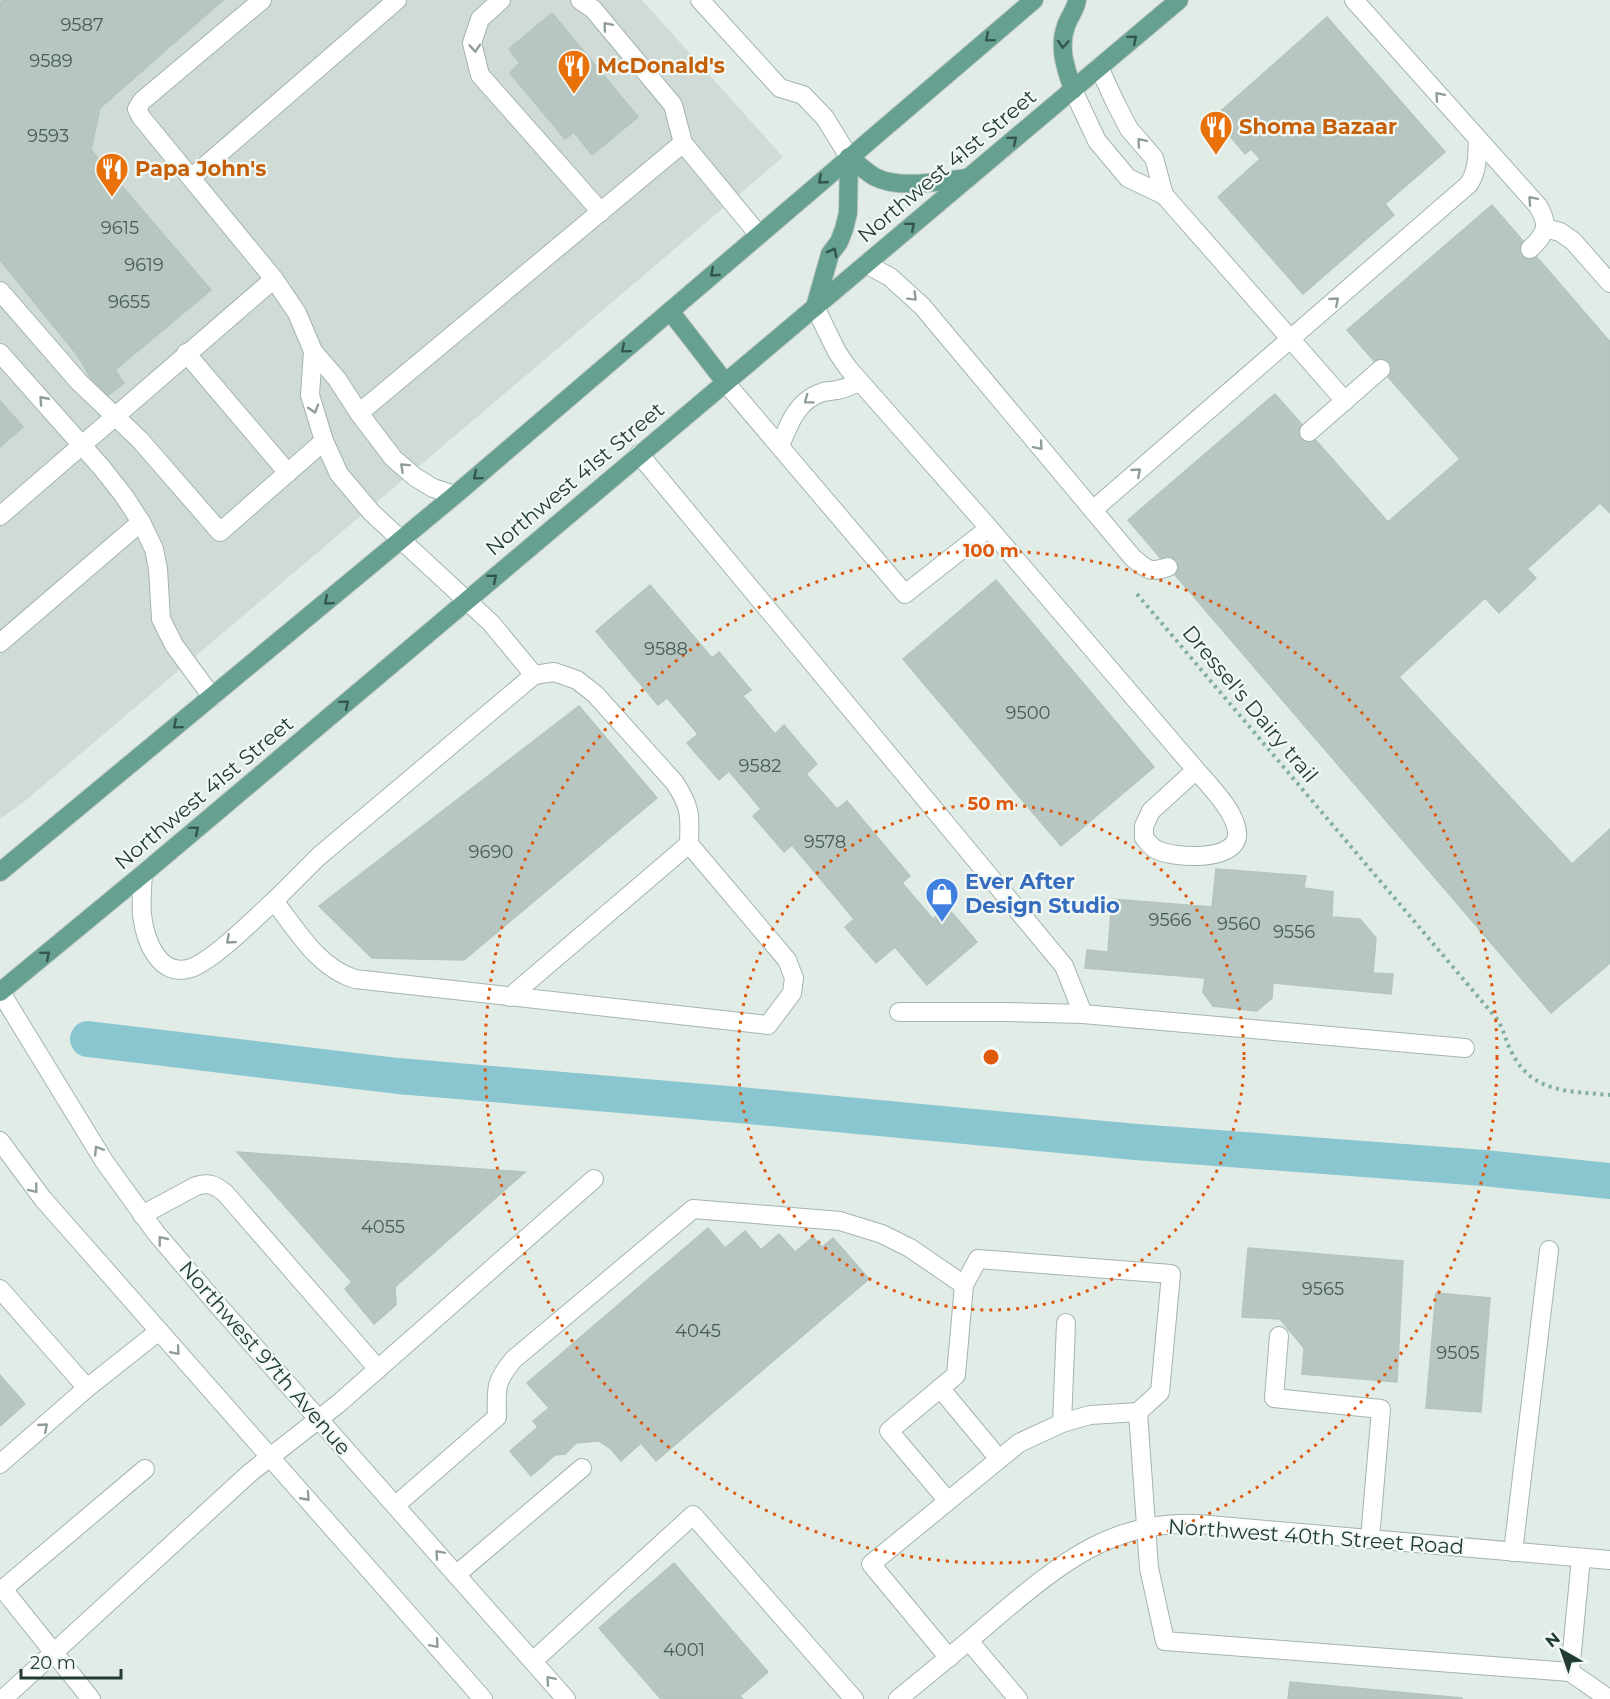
<svg xmlns="http://www.w3.org/2000/svg" width="1610" height="1699" viewBox="0 0 1610 1699" font-family="Montserrat,sans-serif">
<rect width="100%" height="100%" fill="#e1ece7"/>
<polygon fill="#d0dbd6" points="0,0 642,0 783,157 25,801 0,819"/>
<g fill="none" stroke-linecap="round" stroke-linejoin="round">
<polyline stroke="#8ac6d0" stroke-width="36" points="88,1039 398,1076 739,1105 1136,1142 1484,1168 1610,1181"/>
</g>
<g fill="#b7c6c0" stroke="#b4c5be" stroke-width="1.5">
<polygon points="3,0 223,0 100,108 91,150 211,290 115,370 124,383 103,399 78,356 0,260 0,3"/>
<polygon points="552,13 638,117 592,155 574,132 565,139 510,73 520,63 509,49"/>
<polygon points="1327,17 1445,152 1385,204 1394,215 1303,294 1218,197 1260,159 1251,149 1245,154 1214,117"/>
<polygon points="1492,205 1610,342 1610,513 1600,503 1527,569 1536,578 1499,613 1485,598 1399,677 1572,864 1610,829 1610,963 1551,1013 1128,520 1275,394 1388,522 1460,459 1347,330"/>
<polygon points="0,401 23,427 0,447"/>
<polygon points="996,580 1154,767 1061,846 903,659"/>
<polygon points="650,585 712,658 719,652 751,690 743,696 775,734 784,725 817,764 806,774 837,809 847,801 910,876 902,883 933,919 947,907 977,942 927,985 895,947 876,963 845,927 854,919 792,845 784,852 753,816 761,809 729,771 719,780 687,743 698,734 667,698 658,705 596,631"/>
<polygon points="579,706 657,798 464,960 372,958 319,906"/>
<polygon points="1216,869 1306,876 1304,888 1333,892 1332,917 1360,919 1376,938 1373,973 1393,974 1391,994 1273,983 1272,998 1257,1011 1213,1006 1203,992 1205,978 1085,968 1087,950 1108,952 1112,899 1212,907"/>
<polygon points="237,1152 525,1172 395,1287 396,1305 374,1324 345,1289 352,1282"/>
<polygon points="708,1228 725,1248 745,1231 761,1250 779,1234 795,1252 813,1237 822,1247 833,1238 869,1279 656,1461 641,1443 621,1461 611,1449 599,1441 576,1443 565,1454 555,1455 531,1476 510,1451 538,1427 533,1421 549,1408 527,1383"/>
<polygon points="1248,1248 1403,1261 1397,1382 1302,1374 1304,1348 1280,1319 1242,1317"/>
<polygon points="1436,1293 1490,1298 1481,1412 1426,1408"/>
<polygon points="0,1375 25,1404 0,1426"/>
<polygon points="674,1563 768,1672 740,1696 743,1699 661,1699 599,1628"/>
<polygon points="1290,1682 1462,1698 1462,1699 1288,1699"/>
</g>
<g fill="none" stroke-linecap="round" stroke-linejoin="round">
<g stroke="#a4b4ae" stroke-width="20">
<g id="minor">
<polyline points="262,0 142,101 137,109 141,117 274,279 297,313 313,351 337,379 359,413 393,458 415,477 433,488 455,495"/>
<polyline points="501,0 480,19 472,43 480,75 601,212"/>
<polyline points="580,0 593,9 673,105 683,143"/>
<polyline points="700,0 780,88 803,95 825,118 849,157"/>
<path d="M1354 0 1538 206C1550 226 1546 234 1530 249"/>
<polyline points="1099,67 1115,102 1129,129 1154,158 1164,195"/>
<polyline points="1073,90 1097,141 1128,178 1164,195 1345,401"/>
<polyline points="191,178 397,0"/>
<polyline points="1545,228 1560,232 1573,241 1610,283"/>
<path d="M866 264 890 277 922 306 1133 558C1147 570 1150 573 1168 567"/>
<polyline points="0,291 79,382 140,440 220,532 324,441"/>
<polyline points="815,307 837,352 848,368 989,528"/>
<polyline points="313,351 310,395 324,441 339,474 372,513 491,623 534,675"/>
<polyline points="0,353 102,468 124,496 141,522 154,549 158,569 161,619 174,645 212,697"/>
<polyline points="186,353 288,473"/>
<path d="M725 382 905 594 989 528 1196 770C1209 785 1239 815 1237 836 1234 862 1174 858 1157 850 1152 848 1148 842 1144 838V826L1151 811 1196 770"/>
<polyline points="359,413 683,143 759,235"/>
<polyline points="1309,432 1381,369"/>
<path d="M780 446C789 424 797 400 823 392 827 391 832 391 837 390 844 389 852 385 859 382"/>
<polyline points="639,454 1064,966 1083,1014 1006,1012 899,1012"/>
<path d="M1093 510 1469 184C1478 170 1477 157 1478 140"/>
<polyline points="0,516 274,279"/>
<polyline points="0,643 141,522"/>
<path d="M554 672 577 680 595 694 675 783C691 808 690 815 689 844L787 960 794 978 792 993 768 1025 355 979C318 968 297 930 274 901L318 857 534 675Z"/>
<path d="M143 874C142 887 141 902 142 915 145 940 159 979 191 968 215 959 254 919 274 901"/>
<polyline points="0,991 104,1161 156,1233 215,1302 566,1699"/>
<polyline points="510,997 689,844"/>
<polyline points="1083,1014 1465,1048"/>
<polyline points="0,1141 43,1199 483,1699"/>
<path d="M142 1215 196 1186C209 1182 215 1185 225 1193L378 1369"/>
<polyline points="0,1289 87,1388"/>
<polyline points="1279,1336 1274,1398 1381,1409 1370,1539"/>
<polyline points="940,1388 999,1459"/>
<polyline points="1062,1423 1066,1323"/>
<polyline points="0,1464 87,1388 159,1331"/>
<polyline points="948,1501 889,1431 956,1375 964,1285 978,1259 1171,1274 1160,1392 1138,1412"/>
<path d="M396 1505 497 1417C496 1389 495 1381 514 1359L693 1209 840 1221 882 1234 910 1248 964 1285"/>
<polyline points="1513,1552 1549,1250"/>
<polyline points="457,1574 582,1468"/>
<polyline points="969,1641 1018,1699"/>
<polyline points="949,1658 871,1564 1019,1443 1062,1423 1090,1415 1138,1412 1149,1568 1165,1641 1570,1672 1581,1558"/>
<polyline points="533,1661 693,1515 854,1699"/>
<polyline points="1570,1672 1609,1699"/>
<polyline points="3,1699 251,1472 338,1404 594,1179"/>
<polyline points="91,1699 3,1589 145,1469"/>
<path d="M898 1699C930 1673 962 1647 993 1620 1056 1567 1111 1519 1198 1524L1610 1560"/>
</g>
</g>
<g stroke="#c1c8c6" stroke-width="20">
<g id="major">
<path d="M1073 90C1066 69 1058 48 1066 26 1069 17 1076 9 1077 0"/>
<path d="M849 157C857 163 866 172 875 177 900 190 940 181 968 178"/>
<polyline points="815,307 830,254 839,242 844,229 848,213 849,157"/>
<polyline points="670,311 725,382"/>
<polyline points="0,872 455,495 1034,0"/>
<polyline points="0,992 143,874 1179,0"/>
</g>
</g>
<path stroke="#82afa0" stroke-width="4" stroke-dasharray="3 4.5" stroke-linecap="butt" d="M1137 594 1497 1019C1504 1030 1506 1042 1512 1053 1533 1094 1570 1091 1610 1095"/>
<use href="#minor" stroke="#fff" stroke-width="18"/>
<use href="#major" stroke="#66a091" stroke-width="18"/>
</g>
<defs><path id="oneway-chevron" d="M-2-3.5L2.5 0L-2 3.5" fill="none" stroke-width="1.6" stroke-linecap="round" stroke-linejoin="round" transform="scale(1.5)"/></defs>
<g stroke="#909e9a">
<use href="#oneway-chevron" transform="translate(607 26) rotate(-130)"/>
<use href="#oneway-chevron" transform="translate(475 48) rotate(86)"/>
<use href="#oneway-chevron" transform="translate(1439 96) rotate(-131)"/>
<use href="#oneway-chevron" transform="translate(1141 142) rotate(-130)"/>
<use href="#oneway-chevron" transform="translate(1532 200) rotate(-131)"/>
<use href="#oneway-chevron" transform="translate(913 297) rotate(45)"/>
<use href="#oneway-chevron" transform="translate(1335 301) rotate(-41)"/>
<use href="#oneway-chevron" transform="translate(43 400) rotate(-132)"/>
<use href="#oneway-chevron" transform="translate(808 400) rotate(143)"/>
<use href="#oneway-chevron" transform="translate(314 409) rotate(73)"/>
<use href="#oneway-chevron" transform="translate(1039 446) rotate(50)"/>
<use href="#oneway-chevron" transform="translate(404 467) rotate(-138)"/>
<use href="#oneway-chevron" transform="translate(1137 472) rotate(-41)"/>
<use href="#oneway-chevron" transform="translate(230 940) rotate(139)"/>
<use href="#oneway-chevron" transform="translate(98 1150) rotate(-122)"/>
<use href="#oneway-chevron" transform="translate(34 1189) rotate(52)"/>
<use href="#oneway-chevron" transform="translate(162 1240) rotate(-129)"/>
<use href="#oneway-chevron" transform="translate(176 1351) rotate(49)"/>
<use href="#oneway-chevron" transform="translate(44 1427) rotate(-41)"/>
<use href="#oneway-chevron" transform="translate(306 1497) rotate(48)"/>
<use href="#oneway-chevron" transform="translate(439 1554) rotate(-131)"/>
<use href="#oneway-chevron" transform="translate(435 1644) rotate(49)"/>
<use href="#oneway-chevron" transform="translate(550 1680) rotate(-131)"/>
</g>
<g stroke="#33554c">
<use href="#oneway-chevron" transform="translate(989 38) rotate(140)"/>
<use href="#oneway-chevron" transform="translate(1133 39) rotate(-40)"/>
<use href="#oneway-chevron" transform="translate(1063 44) rotate(94)"/>
<use href="#oneway-chevron" transform="translate(1013 140) rotate(-40)"/>
<use href="#oneway-chevron" transform="translate(822 180) rotate(139)"/>
<use href="#oneway-chevron" transform="translate(911 226) rotate(-40)"/>
<use href="#oneway-chevron" transform="translate(833 252) rotate(-62)"/>
<use href="#oneway-chevron" transform="translate(714 273) rotate(139)"/>
<use href="#oneway-chevron" transform="translate(625 349) rotate(140)"/>
<use href="#oneway-chevron" transform="translate(477 476) rotate(140)"/>
<use href="#oneway-chevron" transform="translate(493 578) rotate(-40)"/>
<use href="#oneway-chevron" transform="translate(328 601) rotate(140)"/>
<use href="#oneway-chevron" transform="translate(345 704) rotate(-40)"/>
<use href="#oneway-chevron" transform="translate(177 725) rotate(140)"/>
<use href="#oneway-chevron" transform="translate(195 830) rotate(-40)"/>
<use href="#oneway-chevron" transform="translate(46 955) rotate(-40)"/>
</g>
<g fill="none" stroke="#de580e" stroke-width="3" stroke-dasharray="3 6">
<circle cx="991" cy="1057" r="253"/>
<circle cx="991" cy="1057" r="506"/>
</g>
<defs>
<g id="restaurant-pin" transform="scale(1.725)"><path d="M0 17L-7.5 6A9.5 9.5 0 1 1 7.5 6Z" fill="#e8710a" stroke="#f2f8f5"/><path d="M-5-6h1v4h1v-4h1v4h1v-4h1v5L-1.5 .5V6h-2V.5L-5-1ZM5-6V6H3V1.5H1.5Q1.5-4 5-6Z" fill="#fff"/></g>
<g id="shop-pin" transform="scale(1.725)"><path d="M0 17L-7.5 6A9.5 9.5 0 1 1 7.5 6Z" fill="#3f7fe0" stroke="#f2f8f5"/><path d="M-5-2.5h2.3a2.7 3.5 0 0 1 5.4 0H5L5.5 6h-11ZM-1.5-2.5h3a1.5 2.3 0 0 0-3 0Z" fill="#fff"/></g>
</defs>
<g fill-rule="evenodd">
<use href="#restaurant-pin" x="574" y="66"/>
<use href="#restaurant-pin" x="1216" y="127"/>
<use href="#restaurant-pin" x="112" y="169"/>
<use href="#shop-pin" x="942" y="894"/>
</g>
<g text-anchor="middle" stroke-width="4.5" stroke-linejoin="round" paint-order="stroke">
<g font-size="18" fill="#475e58">
<text x="82" y="31">9587</text>
<text x="51" y="67">9589</text>
<text x="48" y="142">9593</text>
<text x="120" y="234">9615</text>
<text x="144" y="271">9619</text>
<text x="129" y="308">9655</text>
<text x="666" y="655">9588</text>
<text x="1028" y="719">9500</text>
<text x="760" y="772">9582</text>
<text x="825" y="848">9578</text>
<text x="491" y="858">9690</text>
<text x="1170" y="926">9566</text>
<text x="1239" y="930">9560</text>
<text x="1294" y="938">9556</text>
<text x="383" y="1233">4055</text>
<text x="1323" y="1295">9565</text>
<text x="698" y="1337">4045</text>
<text x="1458" y="1359">9505</text>
<text x="684" y="1656">4001</text>
</g>
<g font-size="21" font-weight="bold" fill="#c56008" stroke="#f2f8f5" text-anchor="start">
<text x="597" y="73">McDonald's</text>
<text x="1239" y="134">Shoma Bazaar</text>
<text x="135" y="176">Papa John's</text>
</g>
<g font-size="21" fill="#223c35" stroke="#f2f8f5">
<text transform="translate(947 166) rotate(-40)" y="7">Northwest 41st Street</text>
<text transform="translate(575 479) rotate(-40)" y="7">Northwest 41st Street</text>
<text transform="translate(1250 704) rotate(50)" y="7">Dressel's Dairy trail</text>
<text transform="translate(204 793) rotate(-40)" y="7">Northwest 41st Street</text>
<text transform="translate(265 1358) rotate(49)" y="7">Northwest 97th Avenue</text>
<text transform="translate(1316 1537) rotate(4)" y="7">Northwest 40th Street Road</text>
</g>
<g font-size="21" font-weight="bold" fill="#366cbe" stroke="#f2f8f5" text-anchor="start">
<text x="965" y="889">Ever After<tspan x="965" dy="24">Design Studio</tspan></text>
</g>
</g>
<circle cx="991" cy="1057" r="9" fill="#de580e" stroke="#f2f8f5" stroke-width="3"/>
<g font-size="18" text-anchor="middle" font-weight="bold" fill="#de580e" stroke="#f2f8f5" stroke-width="4.5" stroke-linejoin="round" paint-order="stroke">
<text x="991" y="557">100 m</text>
<text x="991" y="810">50 m</text>
</g>
<g transform="translate(1562 1651) rotate(320)" stroke="#f2f8f5" stroke-width="4.5" paint-order="stroke">
<path d="M0-4.5L10 22L0 15L-10 22Z" fill="#223c35"/>
<text y="-9" font-size="16" font-weight="bold" text-anchor="middle" fill="#223c35">N</text>
</g>
<path d="M21 1669v9h100v-9" fill="none" stroke="#223c35" stroke-width="3"/>
<text x="30" y="1669" font-size="18" fill="#223c35" stroke="#f2f8f5" stroke-width="4.5" paint-order="stroke">20 m</text>
</svg>
